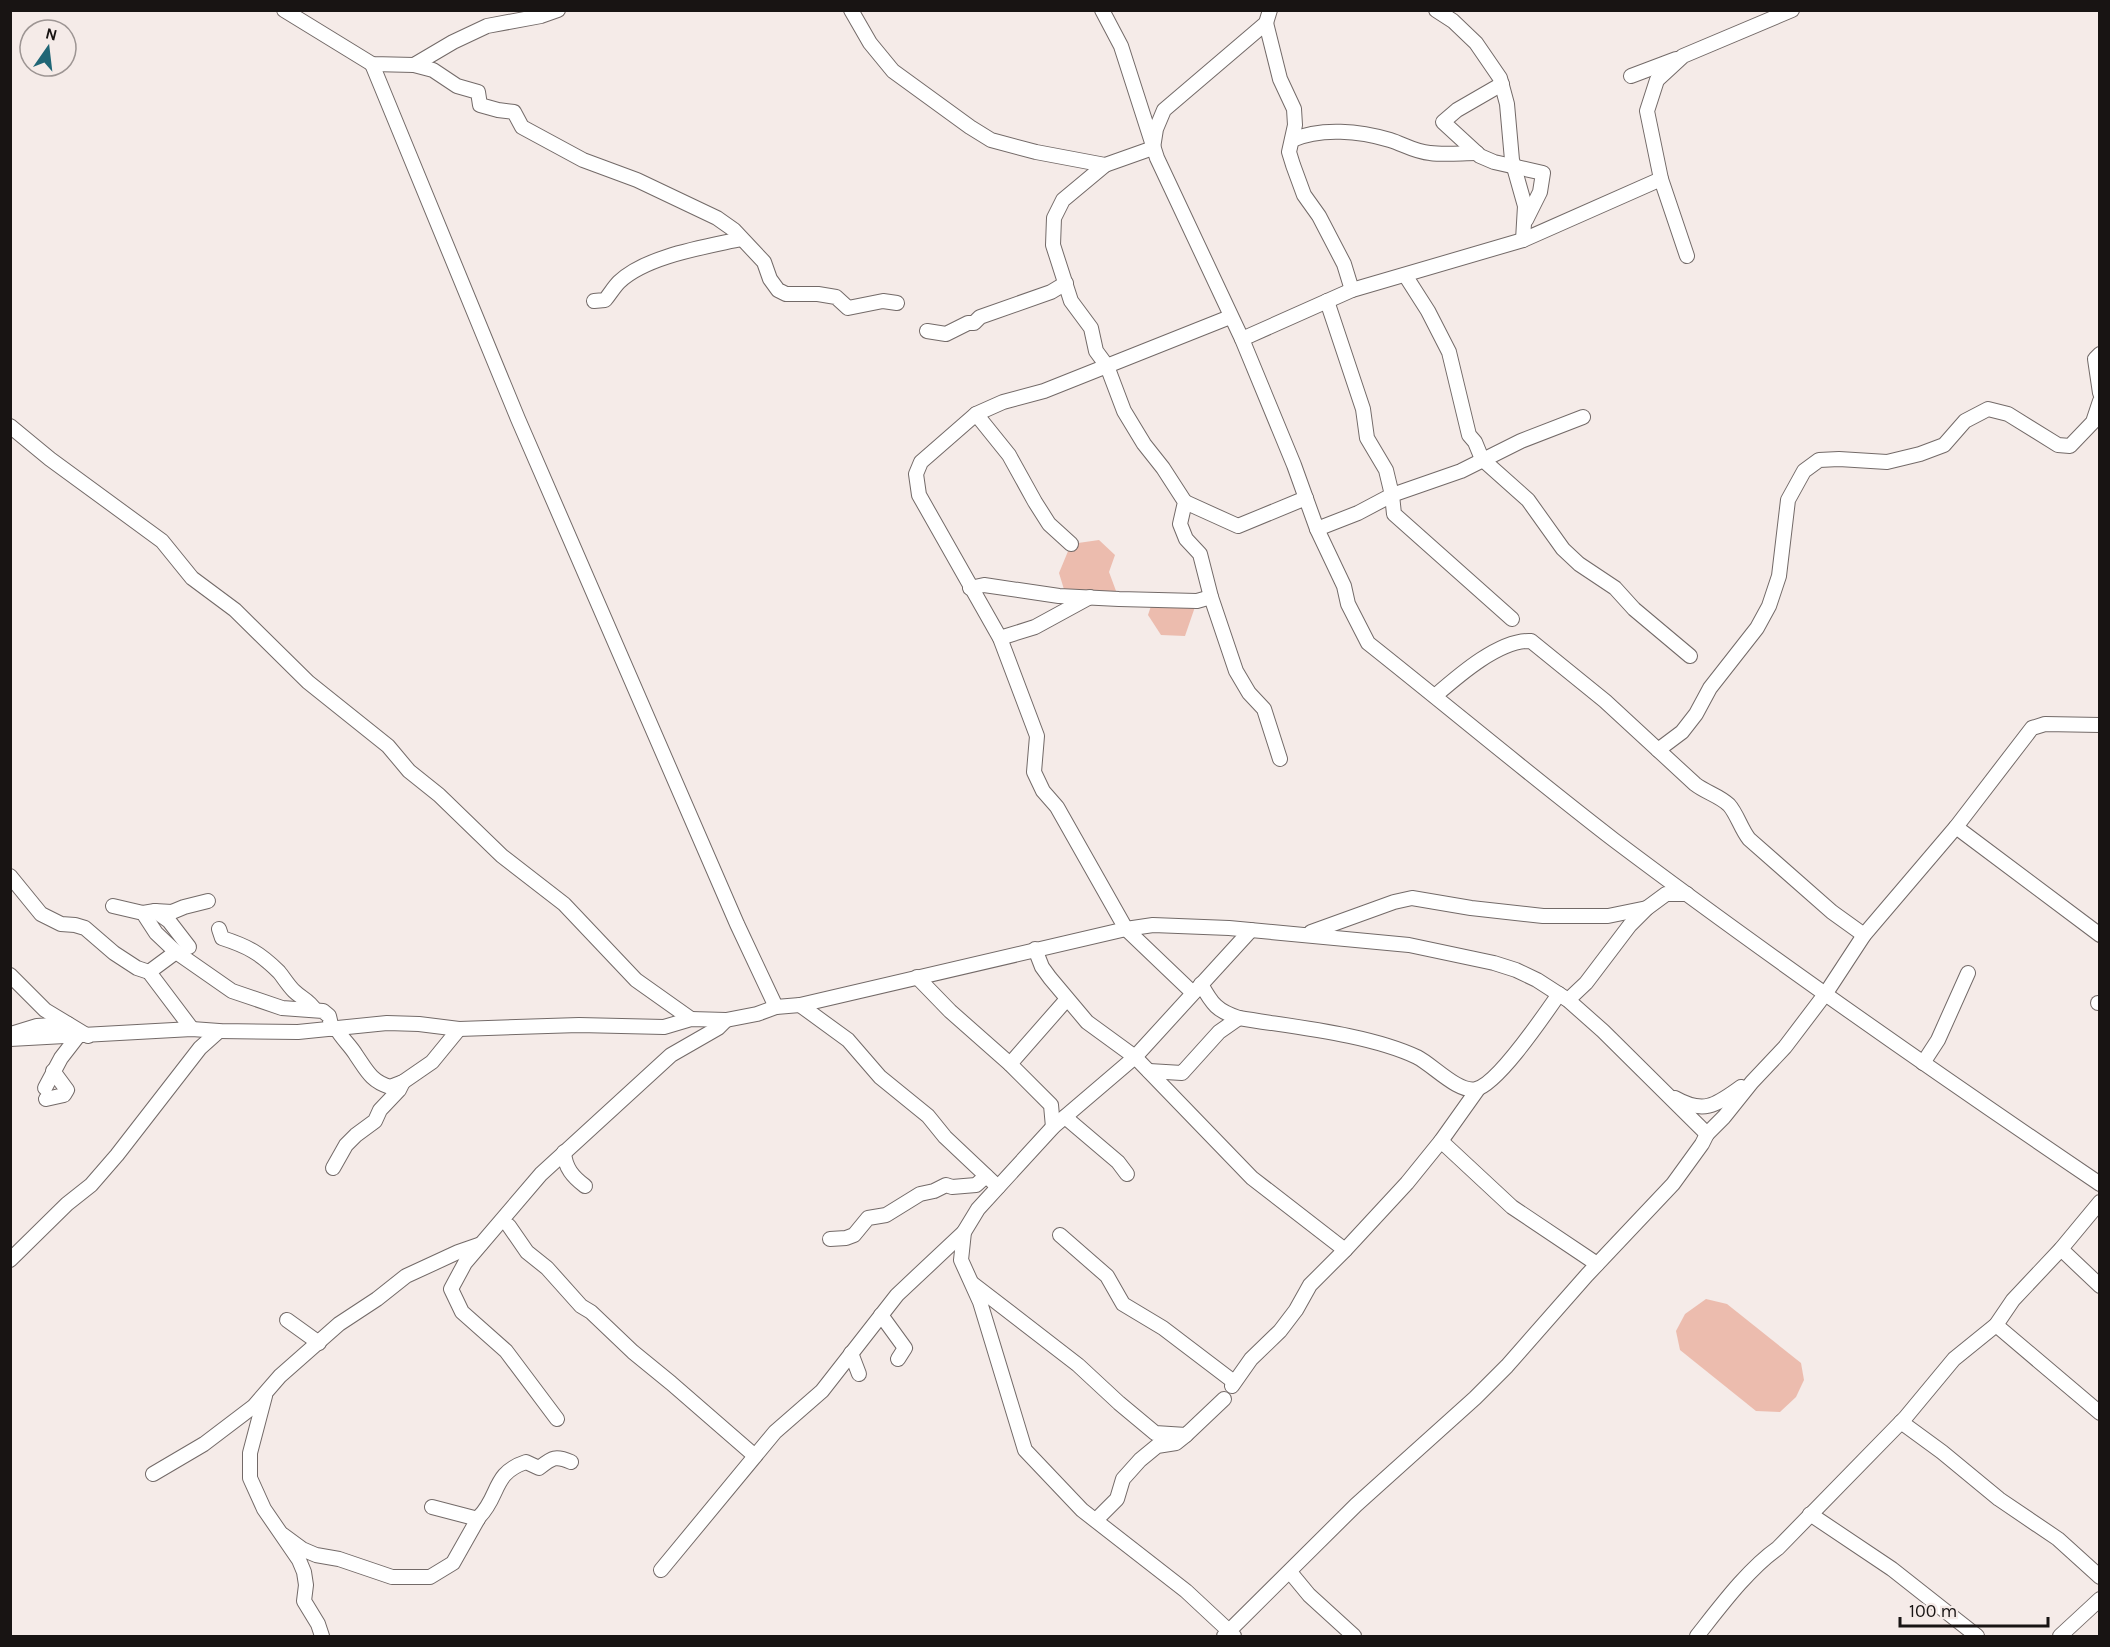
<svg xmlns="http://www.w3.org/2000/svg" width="2110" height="1647" viewBox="0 0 2110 1647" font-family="Karla,sans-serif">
<rect width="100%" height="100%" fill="#f5ebe8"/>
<g fill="#ecbcae">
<polygon points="1099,540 1115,555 1109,572 1119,599 1066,596 1059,573 1071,544"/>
<polygon points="1153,600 1197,601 1185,636 1161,635 1148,615"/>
<polygon points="1706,1299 1727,1304 1801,1363 1804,1380 1796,1397 1780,1412 1756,1411 1680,1350 1676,1331 1685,1314"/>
</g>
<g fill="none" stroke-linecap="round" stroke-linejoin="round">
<g stroke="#736a68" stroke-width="16">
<g id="minor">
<polyline points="284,10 372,64 414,65 453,42 487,26 541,16 558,10"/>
<polyline points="851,10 870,43 893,71 970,127 991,140 1036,152 1105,165 1153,148 1156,129 1164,110 1266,23 1270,10"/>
<path d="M1102 10 1121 46 1157 158 1242 339 1294 465 1317 529 1344 586 1348 604 1368 643C1450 708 1531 776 1614 840 1772 959 1936 1073 2100 1184"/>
<polyline points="1436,10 1453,21 1476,43 1500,78 1507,104 1512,160 1525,206 1523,240"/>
<polyline points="1266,23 1280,79 1294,109 1295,125 1289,152 1293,165 1304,195 1319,216 1344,264 1352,290"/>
<polyline points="372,64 518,419 737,924 776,1007"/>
<polyline points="414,65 433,70 457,86 478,92 480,105 498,110 514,112 522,127 583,160 637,180 717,218 734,230 764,262 770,279 778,290 786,294 818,294 836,297 848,308 883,301 897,303"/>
<polyline points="1631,76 1676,59"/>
<polyline points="1502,84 1457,110 1443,122 1480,156 1494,162 1543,173 1540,192 1526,220"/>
<path d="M1292 140C1321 127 1360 131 1390 140 1403 144 1415 152 1430 153 1445 155 1462 153 1477 153"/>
<polyline points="1105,165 1063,200 1054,218 1053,245 1071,301 1091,328 1096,351 1107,366 1124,411 1144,444 1163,468 1185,502 1180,524 1186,539 1200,554 1211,597 1236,671 1249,693 1264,709 1280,759"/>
<polyline points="1687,256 1661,179 1647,111 1657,80 1683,56 1792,10"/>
<polyline points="1405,275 1428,311 1449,352 1469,435 1475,442 1482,459 1528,500 1563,549 1579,564 1615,588 1634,609 1690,656"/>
<path d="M594 301 605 300C610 294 614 287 619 282 646 256 705 247 741 239"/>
<polyline points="927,331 946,334 968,323 974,323 980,317 1051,292 1066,283"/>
<polyline points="1242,339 1352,290 1523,240 1661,179"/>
<polyline points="2100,354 2095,359 2100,393"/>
<polyline points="976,414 1009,455 1035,502 1049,524 1071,544"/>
<polyline points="10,426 50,459 162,541 192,578 235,610 308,682 388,746 409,771 439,795 502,856 564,904 636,980 691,1019"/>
<polyline points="1185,502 1238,526 1306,498"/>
<polyline points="1317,529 1358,513 1392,495 1386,470 1367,438 1363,409 1327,301"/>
<polyline points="970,588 984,585 1059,596 1119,599 1197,601 1211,597"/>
<polyline points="1512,619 1394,514 1392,495 1461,471 1521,441 1583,417"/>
<polyline points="1000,638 1035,627 1090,597"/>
<path d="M1435 696C1458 676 1500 639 1531 641L1605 701 1695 784C1705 792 1720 796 1729 805 1737 814 1741 829 1749 839L1832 912 1864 935"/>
<polyline points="1658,750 1682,732 1696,714 1710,688 1757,628 1769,606 1779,576 1788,500 1804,471 1819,460 1839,459 1887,462 1920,454 1944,445 1965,421 1988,409 2008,414 2058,445 2070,446 2093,422 2100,401"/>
<polyline points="1956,827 2100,935"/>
<polyline points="10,876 41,914 61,924 75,925 85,928 114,953 137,968 149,972 192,1029"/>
<polyline points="113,906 143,913 156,933 176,952 232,991 282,1008 323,1011 329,1016 332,1029"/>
<polyline points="155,911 172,912 184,907 208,901"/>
<polyline points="143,913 155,911 169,921 189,947"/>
<path d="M219 929 222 938C247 946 260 953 279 972 284 978 288 985 294 991 301 998 309 1000 315 1010"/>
<polyline points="1311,932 1394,902 1412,898 1471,908 1543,916 1608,916 1647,908"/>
<polyline points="1035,949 1042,967 1050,978 1087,1022 1135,1057 1252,1178 1345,1250"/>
<polyline points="149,972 176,952"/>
<polyline points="10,975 45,1010 88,1036"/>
<polyline points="917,977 950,1011 1010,1064 1051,1105 1053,1127"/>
<path d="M1201 984C1212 1004 1217 1011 1239 1018 1293 1027 1368 1034 1417 1057 1433 1065 1458 1093 1476 1089 1498 1084 1545 1014 1559 994"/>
<polyline points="1193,993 1126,929 1057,807 1043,791 1034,772 1037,736 1000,638 919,495 916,474 921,462 976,414 1003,402 1044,391 1230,317"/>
<polyline points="1568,1000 1586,983 1630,925 1647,908 1666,894 1687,894"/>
<polyline points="2098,1003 2100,1003"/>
<polyline points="800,1005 848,1040 880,1077 928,1116 945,1137 998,1187"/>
<path d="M336 1028C342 1039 350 1045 356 1055 367 1071 371 1081 390 1087L403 1082 432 1062 459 1029"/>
<polyline points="11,1034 37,1026 68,1024"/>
<polyline points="10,1039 192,1029 219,1031 298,1032 387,1023 419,1024 459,1029 579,1025 664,1027 691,1019 726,1020 757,1014 776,1007 800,1005 1126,929 1153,925 1229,928 1409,945 1494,963 1516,970 1537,980 1568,1000 1603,1031 1707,1134 1724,1117 1752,1082 1785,1047 1826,993 1864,935 1956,827 2032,728 2045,724 2100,725"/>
<polyline points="1923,1063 1938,1040 1968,973"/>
<polyline points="1010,1064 1067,999"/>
<polyline points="1149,1071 1182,1073 1219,1032 1239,1018"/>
<polyline points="45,1088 61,1058 78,1036"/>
<path d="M1675 1098C1705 1115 1717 1104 1741 1087"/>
<polyline points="46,1099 64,1095 67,1090 53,1071"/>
<polyline points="1065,1117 1118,1162 1127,1174"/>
<polyline points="1441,1141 1512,1207 1597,1264"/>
<path d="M564 1152C565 1168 573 1177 585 1186"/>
<polyline points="333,1168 346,1145 356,1135 375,1121 380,1110 399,1090 403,1082"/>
<polyline points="509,1226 527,1252 547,1268 581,1306 591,1312 633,1352 671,1383 755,1456"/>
<polyline points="1060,1235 1107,1276 1123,1304 1163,1328 1234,1382"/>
<polyline points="830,1239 846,1238 854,1235 868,1218 886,1215 920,1194 934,1191 946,1185 952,1187 976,1185 986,1176"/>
<polyline points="2061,1249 2100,1286"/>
<polyline points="10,1260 67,1204 91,1185 117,1155 200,1048 219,1031"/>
<polyline points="973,1284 1078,1365 1119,1403 1155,1433 1186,1435 1224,1399"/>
<polyline points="881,1315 905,1348 898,1359"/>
<polyline points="287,1320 319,1343"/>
<polyline points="1996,1325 2100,1413"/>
<polyline points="851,1353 859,1374"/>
<polyline points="1232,1386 1251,1359 1280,1331 1296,1310 1310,1285 1345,1250 1407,1183 1441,1141 1478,1089"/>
<polyline points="265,1396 250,1453 250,1478 264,1509 299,1560 304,1572 306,1585 304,1601 318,1624 322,1636"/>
<polyline points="557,1419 506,1351 462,1312 451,1289 465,1263 541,1174 671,1055 718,1028 726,1020"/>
<polyline points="1901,1422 1942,1452 1999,1499 2058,1539 2100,1577"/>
<polyline points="153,1474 204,1444 254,1406 280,1376 339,1324 377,1299 406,1276 458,1252 481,1244"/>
<polyline points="432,1507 478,1519"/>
<polyline points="1810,1514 1892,1569 1977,1636"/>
<polyline points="1096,1520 1117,1499 1123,1479 1140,1460 1157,1446 1176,1443 1186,1435"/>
<path d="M283 1535 302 1549 316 1555 339 1559 392 1577H430L453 1563 479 1517C500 1496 492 1473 526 1462L539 1468C552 1458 555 1455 571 1462"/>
<polyline points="661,1570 775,1432 822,1391 897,1295 964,1232"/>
<polyline points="1290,1572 1309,1595 1354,1636"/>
<polyline points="1224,1636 1229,1631 1186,1591 1082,1510 1025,1450 980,1302 961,1260 964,1232 978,1209 1053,1127 1135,1057 1251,930"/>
<polyline points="1234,1636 1229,1631 1356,1505 1475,1398 1507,1366 1587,1275 1673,1184 1702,1144 1707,1134"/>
<path d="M1697 1636C1720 1607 1748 1569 1778 1548L1905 1418 1954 1359 1996 1325 2013 1300 2061 1249 2100 1202"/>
<polyline points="2060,1636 2100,1599"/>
</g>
</g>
<use href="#minor" stroke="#fff" stroke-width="14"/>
</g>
<rect width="2110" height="1647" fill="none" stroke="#181413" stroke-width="24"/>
<g transform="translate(48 48) rotate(14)"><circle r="28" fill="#f5ebe8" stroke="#9d9593" stroke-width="1.5"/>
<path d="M0-4.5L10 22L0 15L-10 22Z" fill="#206676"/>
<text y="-9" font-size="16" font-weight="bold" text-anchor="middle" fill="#181413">N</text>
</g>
<path d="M1900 1617v9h148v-9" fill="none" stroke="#181413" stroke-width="3"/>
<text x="1909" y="1617" font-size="18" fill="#181413" stroke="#f5ebe8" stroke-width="4.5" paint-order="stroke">100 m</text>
</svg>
